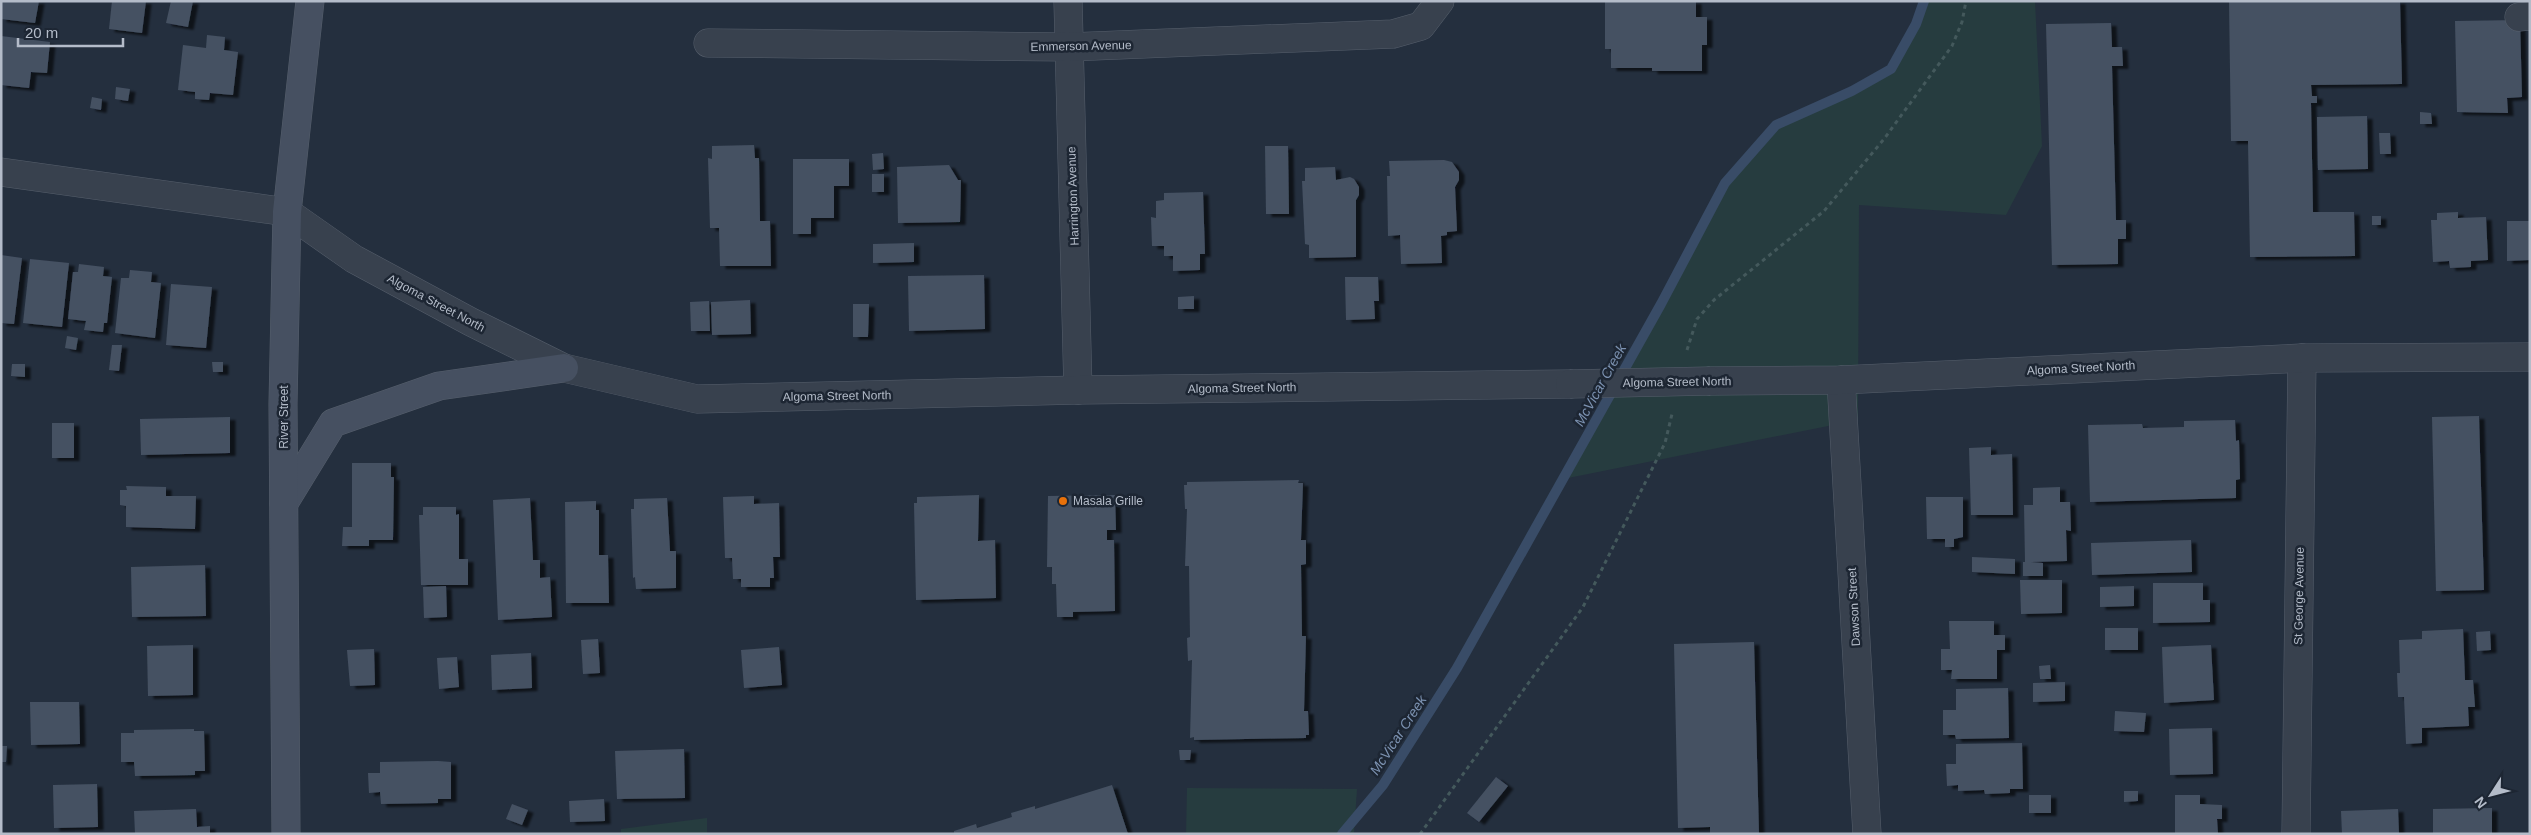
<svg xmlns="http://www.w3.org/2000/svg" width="2531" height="835" viewBox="0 0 2531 835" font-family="Helvetica,sans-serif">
<defs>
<filter id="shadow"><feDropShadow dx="5.5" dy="3" stdDeviation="1" flood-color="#0009"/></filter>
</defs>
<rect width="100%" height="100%" fill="#242f3e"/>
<g fill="#263c3f">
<polygon points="1924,1 2035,1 2042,146 2006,215 1859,205 1858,420 1563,479 1661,304 1725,183 1776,125 1852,91 1891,69 1916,24"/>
<polygon points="1187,788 1357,789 1354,834 1186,834"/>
<polygon points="707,818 707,834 621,834 621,829"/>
</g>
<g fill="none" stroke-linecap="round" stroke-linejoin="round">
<polyline stroke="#394c67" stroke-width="10" points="1342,834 1383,785 1457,668 1661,304 1725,183 1776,125 1852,91 1891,69 1916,24 1924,1"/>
</g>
<g fill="#455162" filter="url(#shadow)">
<polygon points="1,1 39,1 35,23 1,19"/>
<polygon points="112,1 146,1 142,33 109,29"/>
<polygon points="171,1 193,1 188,27 166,23"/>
<polygon points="1605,1 1696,1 1696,17 1707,17 1707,45 1702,45 1702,71 1652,71 1652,68 1611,68 1611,49 1605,49"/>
<polygon points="2229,1 2400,1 2402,84 2311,85 2312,96 2317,96 2317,103 2311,103 2313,212 2354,212 2355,256 2250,257 2248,141 2231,141"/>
<polygon points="2520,20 2522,97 2507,98 2508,113 2457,112 2455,21"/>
<polygon points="2111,23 2112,47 2122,47 2123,66 2112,66 2116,220 2126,220 2126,239 2118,239 2118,264 2052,265 2046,24"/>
<polygon points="207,35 225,37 224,50 238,52 233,95 210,93 209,100 195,99 195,92 178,90 183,45 206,48"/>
<polygon points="1,36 50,42 47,73 31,72 29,88 1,85"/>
<polygon points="116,87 130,89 128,101 115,99"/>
<polygon points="92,97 102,99 101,110 90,108"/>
<polygon points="2420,112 2431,113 2432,124 2420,124"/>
<polygon points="2367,116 2368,169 2318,170 2317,117"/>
<polygon points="2379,133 2390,133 2391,154 2380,154"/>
<polygon points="754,145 755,158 759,158 760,221 770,221 771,266 720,266 719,228 710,228 708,158 712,159 712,146"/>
<polygon points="1265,146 1288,146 1289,214 1266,214"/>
<polygon points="883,153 884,169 873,170 872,154"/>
<polygon points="793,159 849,159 849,186 834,186 834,218 811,218 811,234 793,234"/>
<polygon points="1444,160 1452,162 1459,172 1459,180 1455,187 1457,231 1447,232 1447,235 1441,236 1442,263 1401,264 1400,235 1388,236 1387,176 1390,176 1389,161"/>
<polygon points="949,165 958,180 961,180 960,222 898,223 897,167"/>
<polygon points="1335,167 1336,180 1350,177 1354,179 1359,187 1359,195 1356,200 1356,257 1309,258 1309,245 1305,244 1302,181 1305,181 1305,168"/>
<rect x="872" y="174" width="12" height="18"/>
<polygon points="1203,192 1205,254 1200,254 1200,270 1173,271 1173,256 1164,256 1164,246 1152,246 1151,217 1156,218 1156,201 1164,200 1164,193"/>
<polygon points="2458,212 2458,218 2486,217 2488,260 2471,261 2471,267 2450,268 2449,261 2433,262 2431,220 2437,220 2437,213"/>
<rect x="2372" y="216" width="9" height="9"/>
<polygon points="2507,221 2530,221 2530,260 2507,261"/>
<polygon points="914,243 914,262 873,263 873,244"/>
<polygon points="1,255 22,258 14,324 1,323"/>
<polygon points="30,259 69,263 62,327 23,323"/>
<polygon points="79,264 104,267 103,276 112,277 107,323 104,323 103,332 84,330 86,321 68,319 73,272 78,272"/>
<polygon points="130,270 152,272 151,282 161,283 155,338 115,333 121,278 129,278"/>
<polygon points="984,275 985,329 909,331 908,276"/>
<polygon points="1345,277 1378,277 1379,301 1374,301 1375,319 1346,320"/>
<polygon points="171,284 212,287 206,348 166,345"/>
<polygon points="1194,296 1194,309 1178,309 1178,297"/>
<polygon points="750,300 751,334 712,335 711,302"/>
<polygon points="709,301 710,331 691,331 690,302"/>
<polygon points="853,304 869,304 868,337 853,337"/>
<polygon points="67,336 78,338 76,350 65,348"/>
<polygon points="112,345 122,345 119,371 109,370"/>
<polygon points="212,362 223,362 223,372 213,372"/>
<polygon points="12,364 25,364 25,377 11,376"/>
<polygon points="2479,416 2484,590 2436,591 2432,417"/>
<polygon points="230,417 230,453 141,455 140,419"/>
<polygon points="2235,420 2236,441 2239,440 2240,479 2236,480 2236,498 2090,502 2088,425 2142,424 2143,428 2184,427 2184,421"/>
<rect x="52" y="423" width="22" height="35"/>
<polygon points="1991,447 1991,455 2012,454 2013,515 1971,515 1969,448"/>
<polygon points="352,463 391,463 391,477 394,477 393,540 369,540 369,546 342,546 343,527 352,527"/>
<polygon points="1299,480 1298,483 1303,483 1301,540 1306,540 1306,564 1301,565 1302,636 1306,636 1304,711 1308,711 1309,735 1306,735 1306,738 1194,740 1194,737 1190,738 1192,660 1188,661 1187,638 1190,637 1189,566 1185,566 1187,509 1185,509 1184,485 1187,485 1187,482"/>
<polygon points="126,486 166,487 166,496 196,496 195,529 126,527 126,506 120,505 120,490 127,490"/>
<polygon points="2060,487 2060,502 2070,502 2071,531 2066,530 2067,561 2030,562 2043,563 2043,576 2023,576 2023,562 2025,562 2024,505 2033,505 2033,488"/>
<polygon points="979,495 978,541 995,540 996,598 916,600 914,503 917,503 917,497"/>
<polygon points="1115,495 1116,530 1107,530 1107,540 1114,540 1115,611 1073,612 1073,617 1057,617 1056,584 1052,584 1052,567 1047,567 1048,496"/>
<polygon points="754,496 754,504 779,503 780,557 773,557 774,578 770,578 770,587 741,587 741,579 733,579 732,558 725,558 723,497"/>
<polygon points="1926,497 1963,497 1963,537 1954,539 1954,547 1945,547 1945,539 1927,539"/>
<polygon points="530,498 533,560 540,560 540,578 550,577 552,617 498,620 493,500"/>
<polygon points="667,498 670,551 676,551 676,588 636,589 635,577 633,578 631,509 634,509 634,499"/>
<polygon points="596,501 596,510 599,510 599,555 608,555 609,603 566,603 565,502"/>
<polygon points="423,507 456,507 456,515 459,514 459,559 468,559 468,585 421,585 419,515 423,515"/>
<polygon points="2191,540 2192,572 2092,575 2091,543"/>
<polygon points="1972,557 2015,559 2015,574 1972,572"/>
<polygon points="205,565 206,616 132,617 131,567"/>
<polygon points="2020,580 2062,580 2062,613 2021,614"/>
<polygon points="2153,583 2203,583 2203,600 2210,600 2210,622 2153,623"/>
<polygon points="446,586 447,617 424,618 423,587"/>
<polygon points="2134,586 2134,606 2100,607 2100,587"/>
<polygon points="1949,621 1994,621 1994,635 2005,635 2005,650 1997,650 1997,679 1951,679 1952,670 1941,670 1941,649 1950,649"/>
<rect x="2105" y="628" width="33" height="22"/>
<polygon points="2463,629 2465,680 2473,680 2475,707 2468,707 2469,726 2422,728 2422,743 2406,744 2404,697 2398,697 2397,673 2400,673 2399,640 2422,639 2422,631"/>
<polygon points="2490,631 2491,650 2477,651 2476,632"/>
<polygon points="598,639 600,673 583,674 581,640"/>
<polygon points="1754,642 1759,834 1710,834 1710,827 1678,828 1674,644"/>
<polygon points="193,645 193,695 148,696 147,646"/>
<polygon points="2211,645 2214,700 2164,703 2162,647"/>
<polygon points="779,647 782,685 744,688 741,650"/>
<polygon points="374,649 375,685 350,686 347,650"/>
<polygon points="531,653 532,688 492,690 491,655"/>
<polygon points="457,657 459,687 439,689 437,658"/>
<polygon points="2050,665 2051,679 2040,679 2039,666"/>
<polygon points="2065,682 2065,701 2033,702 2033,683"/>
<polygon points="2008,688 2009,738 1956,739 1955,735 1943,735 1943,710 1956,710 1956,689"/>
<polygon points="30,702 79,702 80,744 31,745"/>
<polygon points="2115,711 2146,713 2144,732 2114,731"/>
<polygon points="2212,728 2213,774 2170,775 2169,729"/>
<polygon points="194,729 194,731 204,731 205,771 195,771 195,775 135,776 134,762 121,762 121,733 134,733 134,730"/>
<polygon points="2022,743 2023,789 2010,789 2010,793 1985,794 1984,790 1958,791 1958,785 1947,786 1946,764 1956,764 1956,744"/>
<polygon points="1,746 7,746 6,762 1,762"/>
<polygon points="684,749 685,798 617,799 615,751"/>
<polygon points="1179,750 1191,750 1190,760 1180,760"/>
<polygon points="438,761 451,762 451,799 438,799 438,803 381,804 380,792 369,793 368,773 380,773 380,762"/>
<polygon points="1496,777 1508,786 1479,822 1467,813"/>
<polygon points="97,784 98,827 54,828 53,785"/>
<polygon points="1112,785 1128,834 954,834 954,831 976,824 977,828 1012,817 1011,813 1035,806 1035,809"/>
<polygon points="2124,791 2138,791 2138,801 2124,802"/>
<rect x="2029" y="795" width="22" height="18"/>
<polygon points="2175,795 2200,795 2200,804 2222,805 2222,819 2217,819 2218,834 2175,834"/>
<polygon points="604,799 605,821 570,822 569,801"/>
<polygon points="512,804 528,810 522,825 506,819"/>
<polygon points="2492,808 2492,834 2433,834 2433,809"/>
<polygon points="196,809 197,827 210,826 210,834 135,834 134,811"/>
<polygon points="2398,809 2399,834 2342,834 2341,811"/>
</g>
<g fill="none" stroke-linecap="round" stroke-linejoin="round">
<g stroke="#565f6c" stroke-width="29">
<g id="minor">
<polyline points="1068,1 1078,390"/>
<polyline points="2519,17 2530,16"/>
<polyline points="708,43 1069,47 1393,34 1421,26 1440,1"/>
<polyline points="1841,380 1867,834"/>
<polyline points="2296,834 2302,358"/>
</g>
</g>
<g stroke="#565f6c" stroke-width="29">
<g id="tertiary">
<polyline points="1,172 287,212 354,259 471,322 564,368 697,399 1078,390 1570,384"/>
<polyline points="1710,381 1841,380 2302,358 2530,357"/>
</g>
</g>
<g stroke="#565f6c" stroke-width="29">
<g id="secondary">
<polyline points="284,503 333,423 439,386 564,368"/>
<polyline points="286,834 283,404 287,212 310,1"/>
</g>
</g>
<g stroke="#44595c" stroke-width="3" stroke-dasharray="4 4" stroke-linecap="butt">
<polyline points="1687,350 1697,319 1714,300 1824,211 1884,139 1952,46 1962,22 1966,1"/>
<polyline points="1420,834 1583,607 1665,443 1672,414"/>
</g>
<use href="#minor" stroke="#38414e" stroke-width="28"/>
<use href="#tertiary" stroke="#38414e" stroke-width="28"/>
<use href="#secondary" stroke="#465061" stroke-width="28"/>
<g stroke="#565f6c" stroke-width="29" stroke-linecap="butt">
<polyline id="tertiary-bridge" points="1570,384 1710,381"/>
</g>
<use href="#tertiary-bridge" stroke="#38414e" stroke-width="28"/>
</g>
<circle fill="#e8710a" stroke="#1d2633" stroke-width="2" cx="1063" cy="501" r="5"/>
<g text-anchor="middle" stroke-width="5" stroke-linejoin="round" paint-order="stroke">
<g font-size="12" fill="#b4bcc9" stroke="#1d2633">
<text transform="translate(1081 46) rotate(-1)" y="4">Emmerson Avenue</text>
<text transform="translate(1073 196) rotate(-92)" y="4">Harrington Avenue</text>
<text transform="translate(436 303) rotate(28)" y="4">Algoma Street North</text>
<text transform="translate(2081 368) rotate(-3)" y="4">Algoma Street North</text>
<text transform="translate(1677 382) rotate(-1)" y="4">Algoma Street North</text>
<text transform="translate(1242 388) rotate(-1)" y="4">Algoma Street North</text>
<text transform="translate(837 396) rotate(-1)" y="4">Algoma Street North</text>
<text transform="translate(284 417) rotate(-90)" y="4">River Street</text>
<text transform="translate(2299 596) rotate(-89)" y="4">St George Avenue</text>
<text transform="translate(1854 607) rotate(-93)" y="4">Dawson Street</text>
</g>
<g font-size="12" fill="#b4bcc9" stroke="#1d2633" text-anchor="start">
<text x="1073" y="505">Masala Grille</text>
</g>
<g font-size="14" font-style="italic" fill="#7c92b1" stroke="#1d2633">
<text transform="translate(1600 385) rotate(-61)" y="5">McVicar Creek</text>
<text transform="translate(1398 735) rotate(-57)" y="5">McVicar Creek</text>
</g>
</g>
<rect width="2531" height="835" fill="none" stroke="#b4bcc9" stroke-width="5"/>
<g transform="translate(2491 795) rotate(234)" stroke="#1d2633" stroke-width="4" paint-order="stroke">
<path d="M0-4L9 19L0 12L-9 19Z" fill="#b4bcc9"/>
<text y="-8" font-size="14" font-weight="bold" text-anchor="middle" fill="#b4bcc9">N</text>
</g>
<path d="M18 38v8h105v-8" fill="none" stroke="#b4bcc9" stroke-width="2.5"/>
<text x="25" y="38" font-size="15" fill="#b4bcc9" stroke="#1d2633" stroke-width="4" paint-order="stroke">20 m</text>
</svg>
